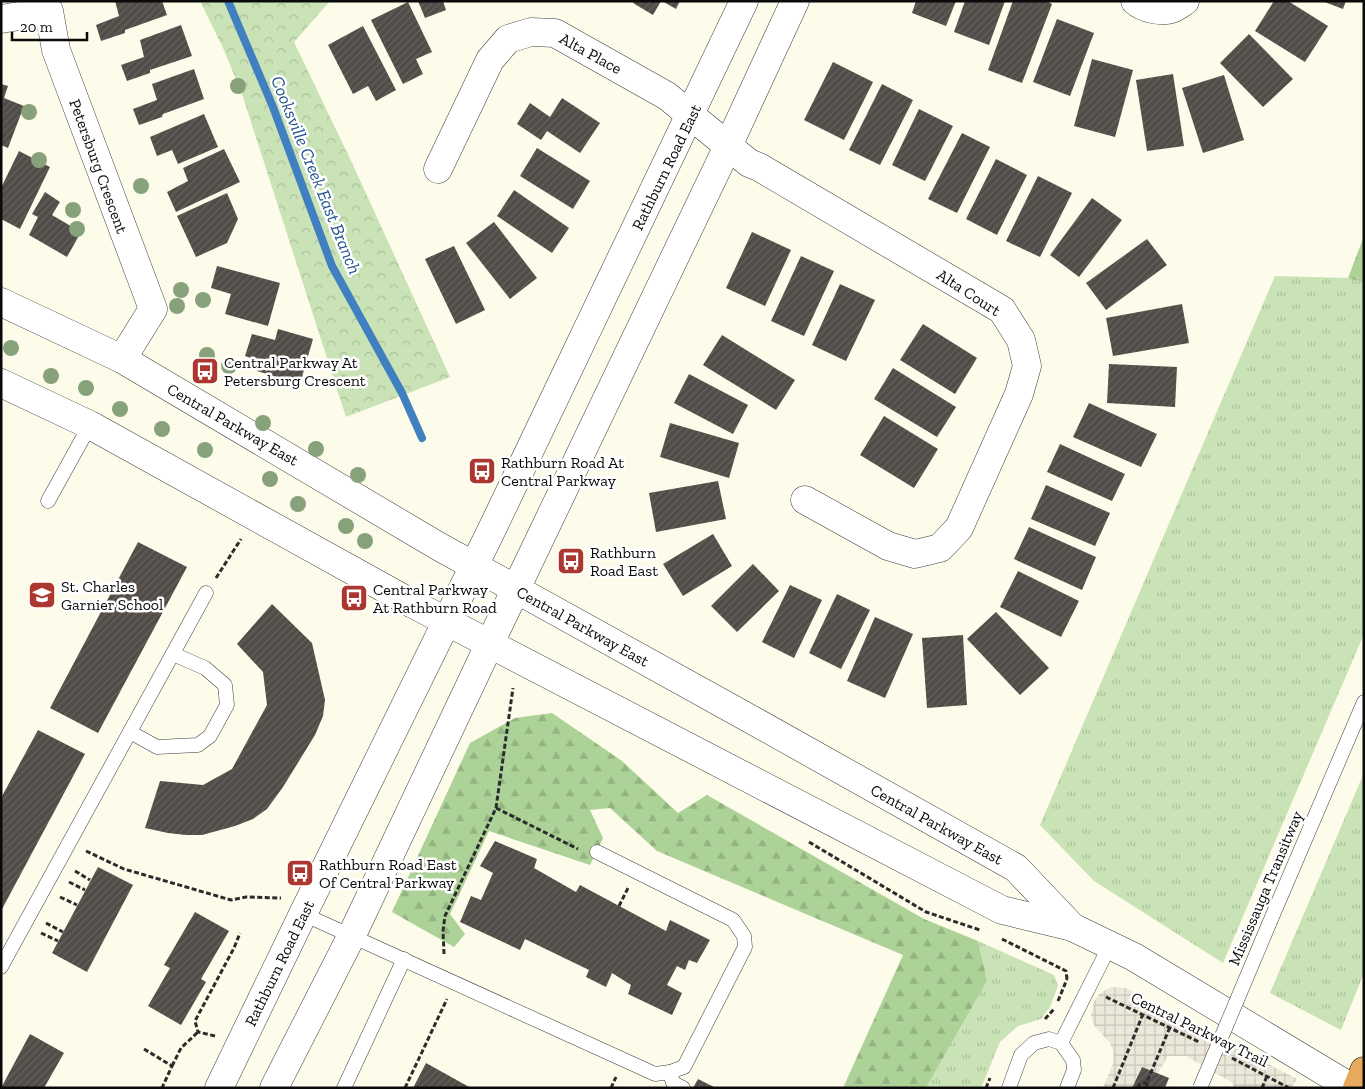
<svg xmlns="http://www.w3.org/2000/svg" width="1365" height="1089" viewBox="0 0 1365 1089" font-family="'Zilla Slab',serif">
<defs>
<pattern id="grass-tufts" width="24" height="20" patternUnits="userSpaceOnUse" patternTransform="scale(1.25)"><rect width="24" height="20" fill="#c9e3b6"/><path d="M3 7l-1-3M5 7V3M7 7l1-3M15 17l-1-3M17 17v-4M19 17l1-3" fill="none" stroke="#abc19b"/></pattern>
<pattern id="forest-firs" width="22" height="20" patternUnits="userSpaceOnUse" patternTransform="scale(1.25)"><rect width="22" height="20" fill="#acd297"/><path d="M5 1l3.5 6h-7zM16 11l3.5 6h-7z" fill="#93b381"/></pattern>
<pattern id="park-crowns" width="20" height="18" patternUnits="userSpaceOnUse" patternTransform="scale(1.25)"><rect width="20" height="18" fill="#c9e3b6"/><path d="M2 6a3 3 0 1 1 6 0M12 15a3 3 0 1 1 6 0" fill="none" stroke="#abc19b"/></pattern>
<pattern id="plaza-grid" width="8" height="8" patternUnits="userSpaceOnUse" patternTransform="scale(1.25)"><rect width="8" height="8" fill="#ebe8da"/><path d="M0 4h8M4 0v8" fill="none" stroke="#c8c6ba"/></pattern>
<pattern id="building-hatch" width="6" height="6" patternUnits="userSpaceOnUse" patternTransform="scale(1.25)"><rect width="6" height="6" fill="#514c47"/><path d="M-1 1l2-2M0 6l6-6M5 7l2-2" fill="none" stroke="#65615d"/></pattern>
</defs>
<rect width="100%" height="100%" fill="#fdfbe9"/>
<g fill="url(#grass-tufts)">
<polygon points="1275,276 1348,278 1364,283 1364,634 1223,963 1094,881 1040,825"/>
<polygon points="1364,773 1364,973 1341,1030 1270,993"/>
<polygon points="978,941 1054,975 1058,986 1050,1007 1041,1019 1018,1026 1000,1042 981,1088 926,1088 987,981"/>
</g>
<g fill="url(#forest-firs)">
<polygon points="1364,236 1364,283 1348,278"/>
<polygon points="552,713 622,761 678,813 707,795 924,919 978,941 987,981 926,1088 843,1088 903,955 657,851 610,808 590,810 603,838 590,865 489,831 450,914 465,934 454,947 392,912 470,743 515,718"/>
</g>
<polygon fill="url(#park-crowns)" points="200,1 330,1 294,42 353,165 450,377 346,417 242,94 224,50"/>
<polygon fill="url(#plaza-grid)" points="1111,987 1126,988 1297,1079 1291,1088 1235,1088 1231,1082 1186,1056 1168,1056 1158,1073 1141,1067 1132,1088 1103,1088 1113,1064 1113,1051 1110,1043 1094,1025 1091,1015 1094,1002 1099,994"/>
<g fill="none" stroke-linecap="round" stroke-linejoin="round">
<polyline stroke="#4080c0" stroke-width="8" points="228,1 273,107 332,266 402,393 422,438"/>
</g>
<g fill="url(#building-hatch)">
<polygon points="115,1 162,1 167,15 125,30 125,33 101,41 96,25 119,16"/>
<polygon points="418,1 443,1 446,10 425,18"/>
<polygon points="634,1 661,1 653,15 633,3"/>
<polygon points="662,1 680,1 676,9"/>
<polygon points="916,1 956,1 946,26 912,13"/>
<polygon points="965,1 1005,1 989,45 954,32"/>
<polygon points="1013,1 1046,1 1052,4 1022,83 988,70"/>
<polygon points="1274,1 1288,1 1328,26 1305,62 1255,31"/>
<polygon points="1322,1 1346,1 1343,9"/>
<polygon points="408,2 432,52 416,59 423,74 403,84 371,20"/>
<polygon points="1057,19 1094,33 1070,96 1033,82"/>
<polygon points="181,25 192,56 150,70 150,73 127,81 121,65 144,57 140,40"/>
<polygon points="363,26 396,90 376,101 368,86 353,94 328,45"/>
<polygon points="1249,34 1293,79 1263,107 1220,63"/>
<polygon points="1092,59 1133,70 1115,137 1074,126"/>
<polygon points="833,62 873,82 844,140 804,120"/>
<polygon points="194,69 204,99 163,114 162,117 139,125 133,109 157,100 152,84"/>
<polygon points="1173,74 1184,146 1147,151 1136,80"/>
<polygon points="1224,75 1244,140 1203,153 1182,88"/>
<polygon points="1,84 8,86 4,98 24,106 8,148 1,145"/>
<polygon points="882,84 913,100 880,165 849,150"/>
<polygon points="562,98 600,123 580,153 547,131 541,140 517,124 530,103 550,117"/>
<polygon points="919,109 953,126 925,181 892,165"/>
<polygon points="204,114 218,147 178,164 172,150 157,156 150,137"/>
<polygon points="962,133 990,147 957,213 928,199"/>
<polygon points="537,148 590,181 573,209 520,176"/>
<polygon points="224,149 240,182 176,212 167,192 188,181 183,168"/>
<polygon points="19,151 50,167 20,229 1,219 1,188"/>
<polygon points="996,159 1027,175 997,235 966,219"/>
<polygon points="1038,176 1072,193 1040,257 1006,241"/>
<polygon points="514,190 569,228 552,253 497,216"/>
<polygon points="45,192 60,202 52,215 81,232 67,257 29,235 38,217 32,214"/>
<polygon points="227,193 238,219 227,243 196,257 177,216"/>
<polygon points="1092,198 1122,220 1079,277 1050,255"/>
<polygon points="494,222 537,278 510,299 466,243"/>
<polygon points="752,232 791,250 765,306 726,288"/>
<polygon points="1147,239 1167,265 1106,310 1086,283"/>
<polygon points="454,246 485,310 456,324 425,259"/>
<polygon points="801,256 834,271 804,336 771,321"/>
<polygon points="217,266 280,283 268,326 225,314 231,294 211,288"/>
<polygon points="840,284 875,300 846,361 812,345"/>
<polygon points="1182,304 1189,343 1113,356 1106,318"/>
<polygon points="923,324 977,358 955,394 900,360"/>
<polygon points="278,329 313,339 300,384 257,371 260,361 245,356 252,334 275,340"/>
<polygon points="722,335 795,380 776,410 703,365"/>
<polygon points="1109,364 1177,367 1175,407 1107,403"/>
<polygon points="893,368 956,407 937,437 874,399"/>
<polygon points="689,374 748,405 733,434 674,403"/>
<polygon points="1089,403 1157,434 1141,467 1073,437"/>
<polygon points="884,416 938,449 914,488 860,455"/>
<polygon points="670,423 739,443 729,478 660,457"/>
<polygon points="1060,444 1125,474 1112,501 1047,472"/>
<polygon points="718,481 726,519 656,532 649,493"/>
<polygon points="1046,485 1110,513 1095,546 1031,519"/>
<polygon points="1029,527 1096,557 1082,590 1014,559"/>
<polygon points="713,534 732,566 683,596 663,564"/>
<polygon points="138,542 187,567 98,733 50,708"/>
<polygon points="753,564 779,591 737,632 711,606"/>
<polygon points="1018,571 1079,601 1061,637 1000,607"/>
<polygon points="790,585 822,600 794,658 762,642"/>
<polygon points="837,594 870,610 841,669 809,653"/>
<polygon points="272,604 312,643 325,700 323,716 315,735 283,787 267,809 253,819 235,826 202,835 186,835 168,833 145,828 160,781 203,785 232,769 267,705 263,672 237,644"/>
<polygon points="996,612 1049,668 1020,695 967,639"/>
<polygon points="875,617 913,634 885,698 847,681"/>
<polygon points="963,635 967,705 927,708 922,638"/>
<polygon points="38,730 85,754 1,911 1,798"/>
<polygon points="495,841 537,859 534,868 576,892 580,885 666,931 670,920 710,940 697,963 689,960 685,970 677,966 667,985 682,993 672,1015 628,994 631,985 612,973 606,987 586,977 589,970 525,939 520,950 460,922 471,896 481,900 493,873 480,866"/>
<polygon points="98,867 133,885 87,972 52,953"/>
<polygon points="195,912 229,931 201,979 206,982 181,1025 148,1006 170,968 164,965"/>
<polygon points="30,1034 64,1053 44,1088 1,1088"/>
<polygon points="426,1063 471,1088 413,1088"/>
<polygon points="1142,1067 1169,1078 1165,1088 1132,1088"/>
<polygon points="698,1079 716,1088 693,1088"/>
</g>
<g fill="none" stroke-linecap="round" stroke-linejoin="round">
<g stroke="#3d3d3d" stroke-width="15">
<g id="service">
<polyline points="48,501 90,425"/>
<polyline points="130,732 157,747 198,745 210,736 227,705 225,685 205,668 173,654"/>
<polyline points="303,914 655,1074 670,1072 684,1067 745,947 744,936 733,920 597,852"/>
<polyline points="1269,924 1364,702"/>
<polyline points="1,967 206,593"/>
<polyline points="1061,1043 1110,945"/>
<polyline points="670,1072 673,1083 683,1088"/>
<polyline points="344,1088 404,959"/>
<polyline points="1009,1088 1021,1055 1034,1043 1049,1039 1061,1043 1073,1060 1074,1070 1067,1088"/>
</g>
</g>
<g stroke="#3d3d3d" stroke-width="29">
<g id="minor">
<path d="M1135 1C1144 9 1163 13 1174 8 1178 6 1182 3 1185 1"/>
<polyline points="1,19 49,11 56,50 153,309 122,359"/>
<polyline points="438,169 490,60 508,39 531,32 555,33 667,96 749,163 759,167 1002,310 1021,340 1027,366 1019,394 959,528 940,548 915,554 888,546 805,500"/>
</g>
</g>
<g stroke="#3d3d3d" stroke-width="29">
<g id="tertiary">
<polyline points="1,302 122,359 438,546 754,721 1016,868 1072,927"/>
<polyline points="1,383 90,425 413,604 1002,910 1072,927 1134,957 1352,1088"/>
<polyline points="219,1088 303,914 494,525 744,1"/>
<polyline points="274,1088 352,935 490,643 728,146 795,1"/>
</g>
</g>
<g stroke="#1b1b1b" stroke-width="29">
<polyline id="motorway" points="1357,1088 1364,1071"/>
</g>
<g stroke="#2c2c2c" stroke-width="3" stroke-dasharray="5 2.5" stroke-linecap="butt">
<polyline points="216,578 241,539"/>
<polyline points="496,808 578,849"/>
<polyline points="809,842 926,912 980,930"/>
<polyline points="86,851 124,869 231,900 246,897 281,898"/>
<polyline points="75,871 90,880"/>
<polyline points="69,882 85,890"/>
<polyline points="60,897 77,905"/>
<polyline points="619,906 628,888"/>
<polyline points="46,923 63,932"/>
<polyline points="41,933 58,941"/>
<polyline points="1002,939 1066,971 1067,979"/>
<polyline points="444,954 443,931 445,916 496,808 513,688"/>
<polyline points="1106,997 1199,1042"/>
<polyline points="1058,1001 1067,979"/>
<polyline points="1045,1019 1054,1009"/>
<polyline points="215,1036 198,1032 195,1021 234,948 240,933"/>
<polyline points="144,1049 172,1066 162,1088"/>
<polyline points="1232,1058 1289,1088"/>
<polyline points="172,1066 181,1048 198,1032"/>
<polyline points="405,1088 447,999"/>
<polyline points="611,1088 616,1077"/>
<polyline points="986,1088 990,1078"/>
<polyline points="1113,1088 1143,1014"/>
<polyline points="1138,1088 1139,1085 1147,1082"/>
<polyline points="1147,1088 1147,1082 1170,1027"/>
<polyline points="1262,1088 1267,1076"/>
</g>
<use href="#service" stroke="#fff" stroke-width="14"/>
<use href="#minor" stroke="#fff" stroke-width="28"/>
<use href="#tertiary" stroke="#fff" stroke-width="28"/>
<use href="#motorway" stroke="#e7aa5d" stroke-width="28"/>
<g stroke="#3d3d3d" stroke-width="15" stroke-linecap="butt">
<polyline id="service-bridge" points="1200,1088 1269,924"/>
</g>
<use href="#service-bridge" stroke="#fff" stroke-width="14"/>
</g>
<g fill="#87a27b">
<circle cx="238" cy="86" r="8"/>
<circle cx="29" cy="112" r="8"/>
<circle cx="39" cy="160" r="8"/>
<circle cx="141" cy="186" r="8"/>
<circle cx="73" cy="210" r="8"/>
<circle cx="77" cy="229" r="8"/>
<circle cx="181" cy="290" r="8"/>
<circle cx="203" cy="300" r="8"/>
<circle cx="177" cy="306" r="8"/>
<circle cx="11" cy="348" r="8"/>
<circle cx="207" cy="355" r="8"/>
<circle cx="229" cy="366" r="8"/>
<circle cx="51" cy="376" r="8"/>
<circle cx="86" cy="388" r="8"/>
<circle cx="120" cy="409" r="8"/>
<circle cx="263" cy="423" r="8"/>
<circle cx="162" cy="429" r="8"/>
<circle cx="316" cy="449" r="8"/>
<circle cx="205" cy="450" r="8"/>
<circle cx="358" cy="475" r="8"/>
<circle cx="270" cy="479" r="8"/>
<circle cx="298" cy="504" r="8"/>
<circle cx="346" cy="526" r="8"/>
<circle cx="365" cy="541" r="8"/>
</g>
<defs>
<g id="bus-square" transform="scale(1.4375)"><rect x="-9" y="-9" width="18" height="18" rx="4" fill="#ac3730" stroke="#fff"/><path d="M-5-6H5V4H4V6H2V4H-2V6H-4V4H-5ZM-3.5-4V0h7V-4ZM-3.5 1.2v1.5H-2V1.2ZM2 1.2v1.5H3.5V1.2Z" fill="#fff"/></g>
<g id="school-square" transform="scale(1.4375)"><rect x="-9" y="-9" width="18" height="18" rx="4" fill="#ac3730" stroke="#fff"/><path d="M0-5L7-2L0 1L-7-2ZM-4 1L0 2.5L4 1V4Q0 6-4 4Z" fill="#fff"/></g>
</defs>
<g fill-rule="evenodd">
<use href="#bus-square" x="205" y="371"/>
<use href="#bus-square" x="482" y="471"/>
<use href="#bus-square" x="571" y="561"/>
<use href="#school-square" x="42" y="595"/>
<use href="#bus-square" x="354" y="598"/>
<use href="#bus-square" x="300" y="873"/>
</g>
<g text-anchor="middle" stroke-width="5" stroke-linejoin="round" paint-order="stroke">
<g font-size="16" fill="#0a0a0a" stroke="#fff">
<text transform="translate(591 53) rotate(29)" y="6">Alta Place</text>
<text transform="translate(99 166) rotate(70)" y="6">Petersburg Crescent</text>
<text transform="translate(666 167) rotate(-64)" y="6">Rathburn Road East</text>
<text transform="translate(969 292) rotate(33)" y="6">Alta Court</text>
<text transform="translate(233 424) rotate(30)" y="6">Central Parkway East</text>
<text transform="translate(583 626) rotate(29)" y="6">Central Parkway East</text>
<text transform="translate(937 824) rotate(29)" y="6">Central Parkway East</text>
<text transform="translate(1265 888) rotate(-67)" y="6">Mississauga Transitway</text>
<text transform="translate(279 963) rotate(-64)" y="6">Rathburn Road East</text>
<text transform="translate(1200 1029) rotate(26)" y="6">Central Parkway Trail</text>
</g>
<g font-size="16" fill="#0a0a0a" stroke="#fff" text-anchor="start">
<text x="224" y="368">Central Parkway At<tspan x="224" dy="18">Petersburg Crescent</tspan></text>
<text x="501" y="468">Rathburn Road At<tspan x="501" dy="18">Central Parkway</tspan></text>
<text x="590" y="558">Rathburn<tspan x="590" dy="18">Road East</tspan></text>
<text x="61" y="592">St. Charles<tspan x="61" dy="18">Garnier School</tspan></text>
<text x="373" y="595">Central Parkway<tspan x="373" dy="18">At Rathburn Road</tspan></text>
<text x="319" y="870">Rathburn Road East<tspan x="319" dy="18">Of Central Parkway</tspan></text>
</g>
<g font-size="18" font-style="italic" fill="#20538f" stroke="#fff">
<text transform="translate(316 175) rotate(68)" y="6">Cooksville Creek East Branch</text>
</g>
</g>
<rect width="1365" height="1089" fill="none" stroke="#0a0a0a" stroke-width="5"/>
<path d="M12 32v8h75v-8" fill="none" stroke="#0a0a0a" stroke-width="2.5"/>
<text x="20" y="32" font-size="15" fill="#0a0a0a" stroke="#ffffff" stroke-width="4" paint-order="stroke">20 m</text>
</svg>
